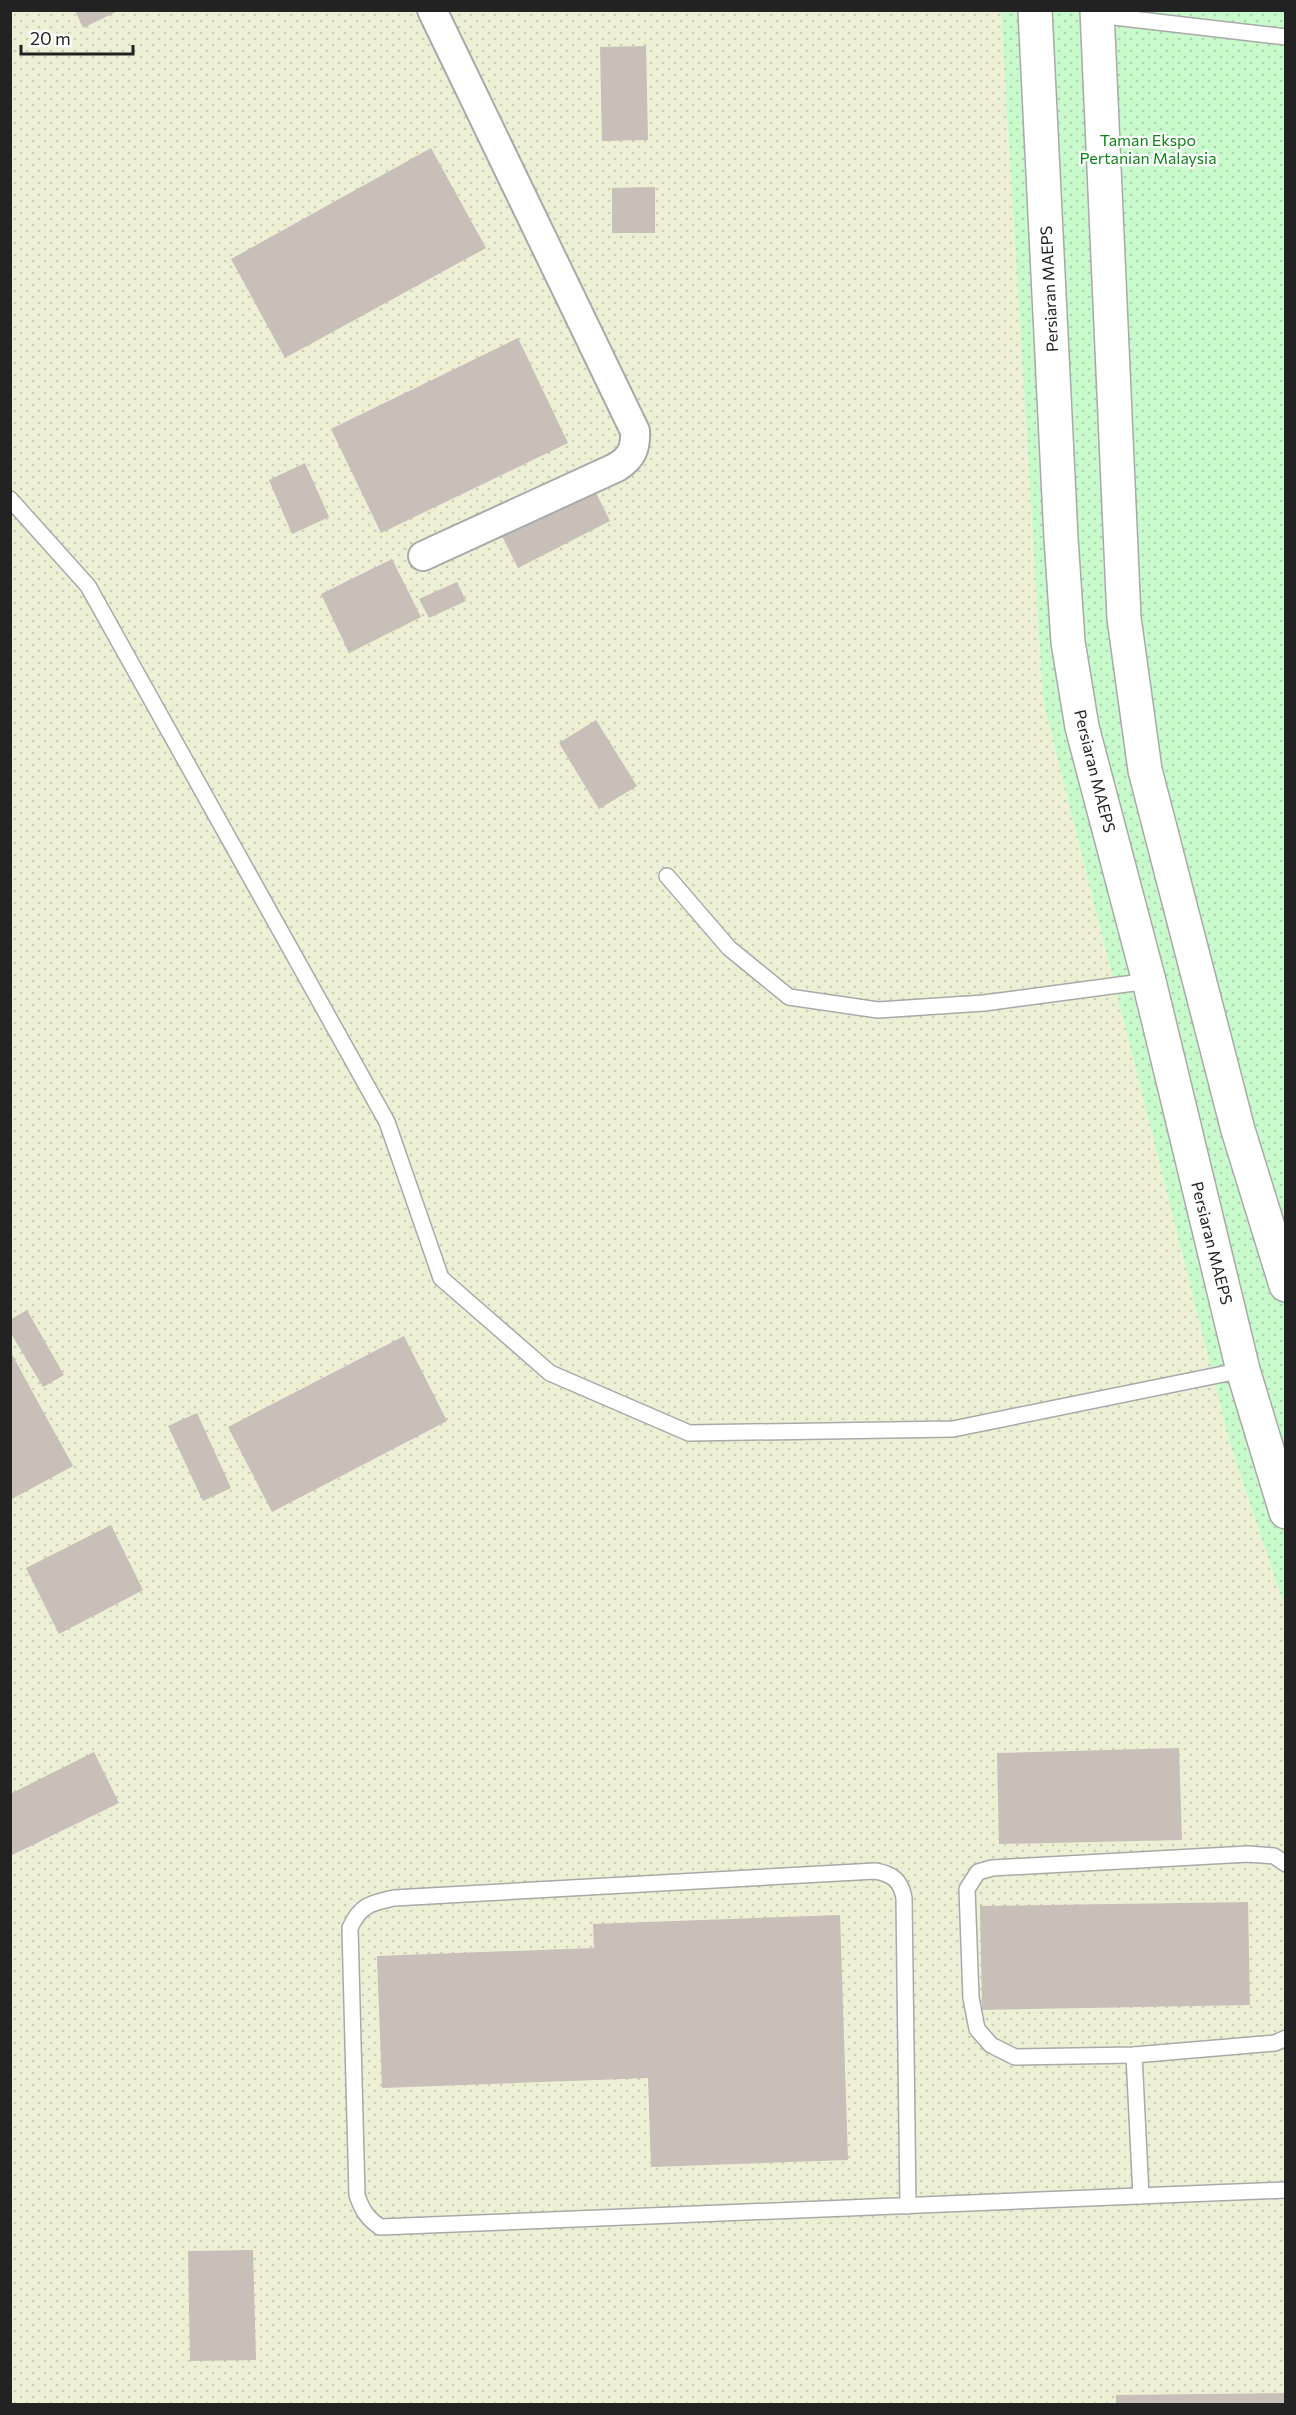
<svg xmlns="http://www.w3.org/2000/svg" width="1296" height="2415" viewBox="0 0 1296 2415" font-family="Commissioner,sans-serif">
<defs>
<pattern id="farmland-dots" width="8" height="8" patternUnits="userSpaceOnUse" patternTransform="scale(1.5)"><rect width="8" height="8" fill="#eef0d5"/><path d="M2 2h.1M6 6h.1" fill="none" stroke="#ccceb7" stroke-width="1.8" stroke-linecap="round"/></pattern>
<pattern id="park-dots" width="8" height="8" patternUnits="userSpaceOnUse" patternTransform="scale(1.5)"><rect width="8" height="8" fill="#c8facc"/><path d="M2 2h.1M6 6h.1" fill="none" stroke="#acd6af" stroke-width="1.8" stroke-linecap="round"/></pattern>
</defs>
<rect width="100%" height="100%" fill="#f2efe9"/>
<polygon fill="url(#farmland-dots)" points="11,11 1001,11 1043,700 1230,1443 1285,1607 1285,2404 11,2404"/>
<polygon fill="url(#park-dots)" points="1001,11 1285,11 1285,1607 1230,1443 1043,700"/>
<g fill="#c7bfb8">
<polygon points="75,10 120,10 83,28"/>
<polygon points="646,46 648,140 602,141 600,47"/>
<polygon points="431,148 486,248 285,358 231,259"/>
<polygon points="655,187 655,233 612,233 612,188"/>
<polygon points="518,338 568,443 381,533 331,429"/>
<polygon points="305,463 329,517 292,534 269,480"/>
<polygon points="594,489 610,521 518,568 502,536"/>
<polygon points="392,559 421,617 349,653 321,594"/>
<polygon points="457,582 466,601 429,618 419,599"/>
<polygon points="596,720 637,786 599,809 559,743"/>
<polygon points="27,1310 64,1375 43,1387 10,1332 10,1320"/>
<polygon points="404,1336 447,1421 272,1512 228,1427"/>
<polygon points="10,1351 73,1466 10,1500"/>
<polygon points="197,1413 231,1488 203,1501 168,1426"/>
<polygon points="111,1525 143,1590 59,1634 26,1568"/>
<polygon points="1179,1748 1182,1840 999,1844 997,1753"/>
<polygon points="94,1752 119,1803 10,1856 10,1794"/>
<polygon points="1248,1902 1250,2005 982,2010 980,1906"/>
<polygon points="840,1915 848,2160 651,2167 648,2078 382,2088 377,1956 594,1948 593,1924"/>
<polygon points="253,2250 256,2360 190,2361 188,2251"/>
<polygon points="1286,2393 1286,2404 1116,2404 1116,2395"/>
</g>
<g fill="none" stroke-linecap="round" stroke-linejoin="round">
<g stroke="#a9a9a9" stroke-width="18">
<g id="service">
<polyline points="1097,15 1286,37"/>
<polyline points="10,499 88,586 387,1122 441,1278 550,1373 689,1433 953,1429 1243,1370"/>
<polyline points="667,876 729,948 789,997 878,1010 984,1003 1149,981"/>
<polyline points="1286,1864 1274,1856 1248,1854 992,1868 978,1872 967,1889 971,1998 977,2029 991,2045 1015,2057 1134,2055 1275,2043 1286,2038"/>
<polyline points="1134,2055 1141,2196"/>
<path d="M908 2206 904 1898C901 1881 893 1874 875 1871L394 1898C371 1903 360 1905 350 1928L357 2195C362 2210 367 2218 380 2227L1286 2190"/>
</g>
</g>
<g stroke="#a9a9a9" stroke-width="32">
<path id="minor" d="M423 556 617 467C631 458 636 449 635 431L432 10"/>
</g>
<g stroke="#a9a9a9" stroke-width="36">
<g id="tertiary">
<polyline points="1035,10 1061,538 1068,642 1082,727 1149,981 1243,1370 1286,1512"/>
<polyline points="1097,10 1124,618 1145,770 1238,1130 1286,1285"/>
</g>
</g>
<use href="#service" stroke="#fff" stroke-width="15"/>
<use href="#minor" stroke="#fff" stroke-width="28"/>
<use href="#tertiary" stroke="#fff" stroke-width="33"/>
</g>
<g text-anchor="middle" stroke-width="4.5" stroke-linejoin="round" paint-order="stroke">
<g font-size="16" fill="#0c8416" stroke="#fff">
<text x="1148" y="146">Taman Ekspo<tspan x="1148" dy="18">Pertanian Malaysia</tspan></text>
</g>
<g font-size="16" fill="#222" stroke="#fff">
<text transform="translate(1049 289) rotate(-93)" y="6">Persiaran MAEPS</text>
<text transform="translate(1095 771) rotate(76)" y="6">Persiaran MAEPS</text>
<text transform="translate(1212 1243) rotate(76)" y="6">Persiaran MAEPS</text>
</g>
</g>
<rect width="1296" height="2415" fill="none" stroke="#222222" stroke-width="24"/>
<path d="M21 45v9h112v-9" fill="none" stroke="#222222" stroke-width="3"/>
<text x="30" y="45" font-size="18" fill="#222222" stroke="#ffffff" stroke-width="4.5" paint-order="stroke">20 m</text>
</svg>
